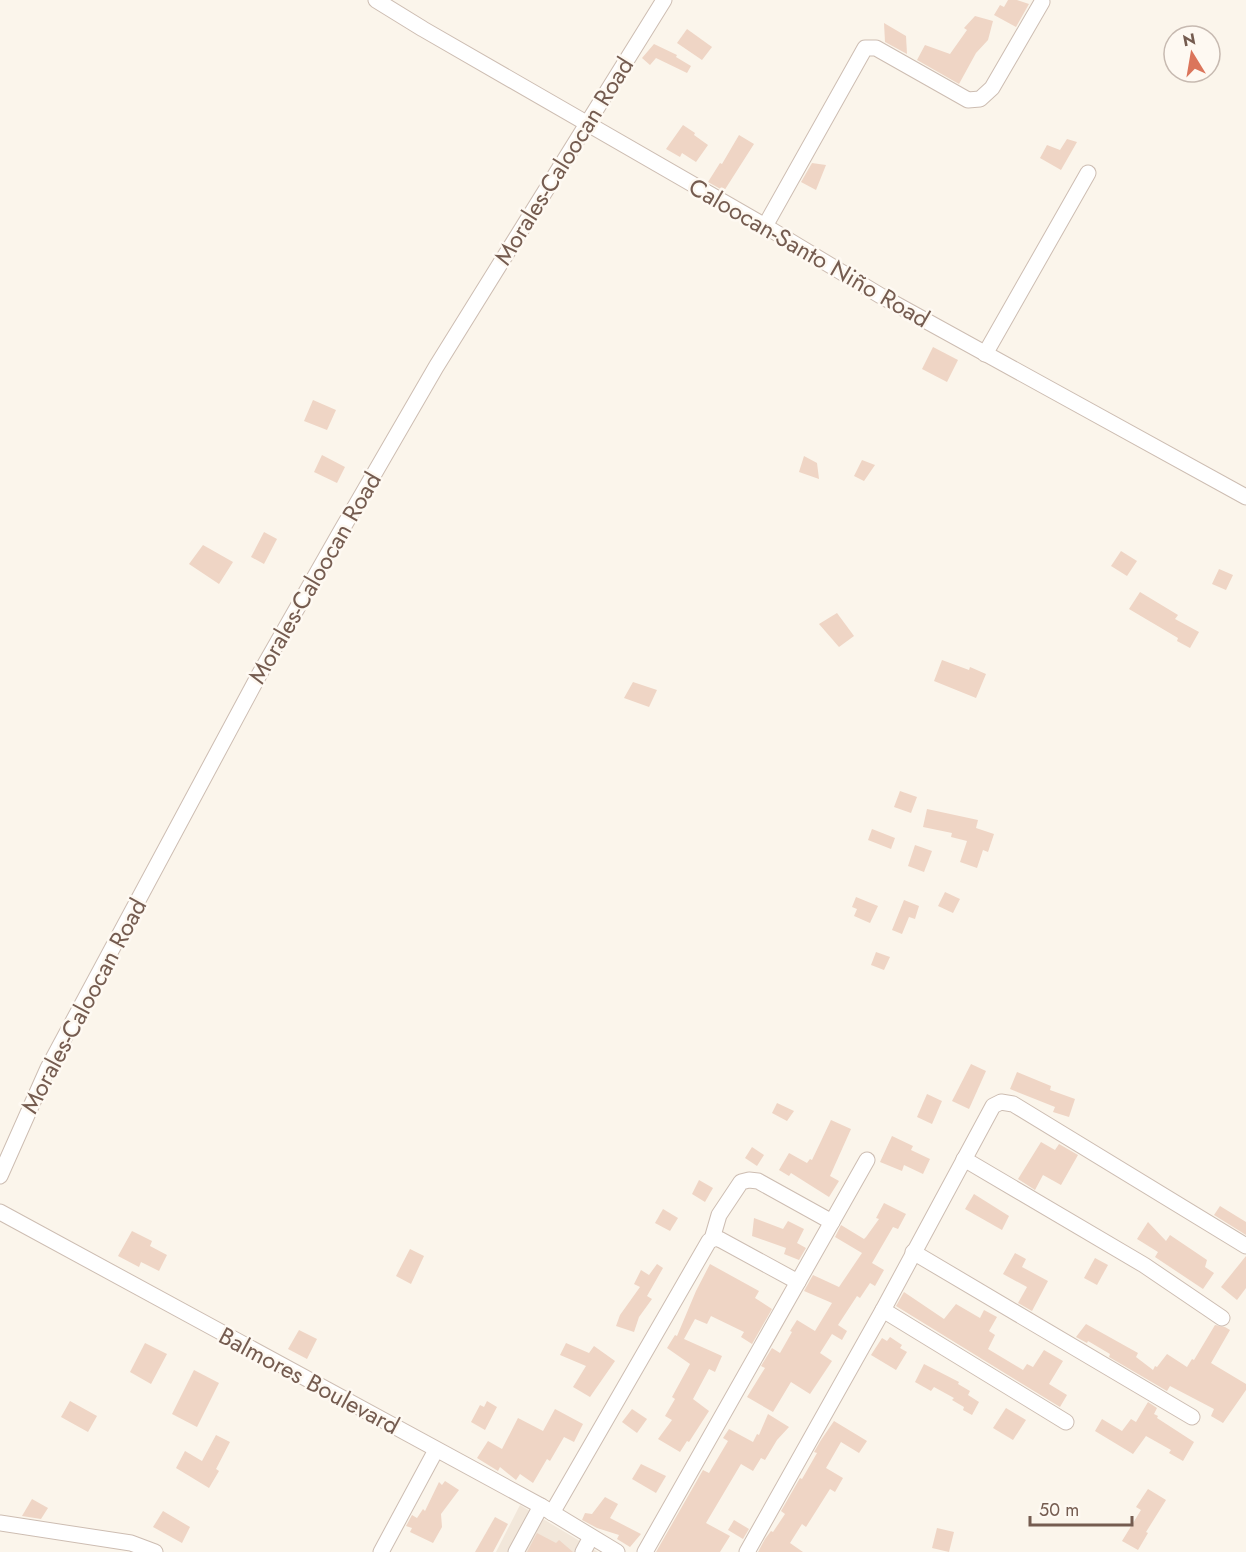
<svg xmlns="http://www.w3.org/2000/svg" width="1246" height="1552" viewBox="0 0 1246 1552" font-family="Jost,sans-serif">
<rect width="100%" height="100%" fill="#fbf5eb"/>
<polygon fill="#f2e7da" points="520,1505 598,1552 496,1552"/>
<g fill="#efd5c5">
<polygon points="1008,0 1017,0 1029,4 1016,27 994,15 1000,5 1004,7"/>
<polygon points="975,16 993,21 988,40 976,53 959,84 917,60 925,45 950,54 967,30 964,28"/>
<polygon points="884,23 906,36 907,54 885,42"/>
<polygon points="687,29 712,47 702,60 677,43"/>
<polygon points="654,44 677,55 676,57 691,66 687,73 656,58 650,65 642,58"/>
<polygon points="683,125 695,133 694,135 708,145 696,162 682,153 680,157 666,149"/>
<polygon points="739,135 754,144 724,191 708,182 720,163 722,164"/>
<polygon points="1067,139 1077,142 1061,170 1040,158 1047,145 1060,150"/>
<polygon points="812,163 826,165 816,190 801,182"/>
<polygon points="933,347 958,360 947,382 922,369"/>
<polygon points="313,400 336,410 327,430 304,421"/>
<polygon points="322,455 345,467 337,483 314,472"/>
<polygon points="804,456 817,463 819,479 799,472"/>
<polygon points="862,460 875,465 864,481 854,476"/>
<polygon points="264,532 277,539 264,564 251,557"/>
<polygon points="203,545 233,562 219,584 189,564"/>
<polygon points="1121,551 1137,561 1127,576 1111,566"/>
<polygon points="1219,569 1233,575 1226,590 1212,584"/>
<polygon points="1140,592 1178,615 1175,619 1199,632 1190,648 1177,641 1178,638 1129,609"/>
<polygon points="837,613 854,636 839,647 819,624"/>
<polygon points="942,660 969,670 970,667 986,674 976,698 934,681"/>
<polygon points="633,682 657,690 649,707 624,698"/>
<polygon points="900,791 917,797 911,813 894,807"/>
<polygon points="927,809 978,820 976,828 994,834 988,852 983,850 977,868 960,862 967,841 951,837 952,833 923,827"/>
<polygon points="872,829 895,838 891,849 868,840"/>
<polygon points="915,845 932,851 924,872 908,866"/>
<polygon points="945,892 960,899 953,913 938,906"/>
<polygon points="856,897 878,906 870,923 854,916 857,909 852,907"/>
<polygon points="904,900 919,906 915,919 909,917 902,934 892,930"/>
<polygon points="876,952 890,957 884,970 871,965"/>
<polygon points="971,1064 986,1071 969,1109 952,1101"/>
<polygon points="1017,1072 1051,1086 1050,1090 1075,1099 1069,1117 1053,1112 1055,1107 1010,1089"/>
<polygon points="927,1094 942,1101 932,1124 917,1117"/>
<polygon points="777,1103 794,1111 787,1121 772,1113"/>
<polygon points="831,1120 851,1129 830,1176 839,1181 829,1197 791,1173 789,1176 779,1170 789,1153 807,1163 810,1159 812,1160"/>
<polygon points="892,1136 913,1146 911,1150 930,1159 923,1174 904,1165 902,1171 880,1162"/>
<polygon points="1041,1142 1055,1150 1059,1144 1078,1155 1061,1185 1043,1175 1035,1190 1018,1179"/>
<polygon points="752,1147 764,1155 757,1166 745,1158"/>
<polygon points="699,1180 713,1188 705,1202 692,1194"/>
<polygon points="974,1194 1009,1216 1002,1230 965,1209"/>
<polygon points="884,1203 906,1214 898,1229 893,1227 872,1263 884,1270 875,1286 870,1283 860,1298 857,1296 838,1325 847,1331 842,1340 832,1334 820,1353 832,1361 810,1394 791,1382 773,1412 747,1397 765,1368 761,1366 772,1348 780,1353 792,1332 790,1331 797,1320 815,1331 832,1303 804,1291 813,1275 839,1287 862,1253 835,1237 841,1225 864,1239 866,1237 879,1219 876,1218"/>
<polygon points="1220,1206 1246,1222 1246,1235 1214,1215"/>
<polygon points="663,1209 678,1218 670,1231 655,1223"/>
<polygon points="754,1218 783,1229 788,1221 804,1229 797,1243 806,1248 799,1260 784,1254 786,1248 752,1236"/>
<polygon points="1148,1222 1166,1241 1170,1235 1207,1260 1205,1267 1214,1273 1203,1289 1155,1257 1158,1252 1137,1239"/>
<polygon points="132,1231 152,1241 150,1246 167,1255 159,1271 141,1262 139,1267 118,1256"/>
<polygon points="410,1249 424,1256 411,1284 396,1276"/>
<polygon points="1015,1253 1026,1259 1022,1267 1048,1281 1032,1311 1018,1303 1027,1287 1003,1274"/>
<polygon points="1246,1256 1246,1288 1237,1300 1221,1287"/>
<polygon points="1095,1258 1108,1265 1097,1285 1084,1278"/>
<polygon points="657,1264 663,1268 647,1296 652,1299 639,1317 634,1332 616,1326 620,1315 640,1287 634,1284 641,1270 649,1275"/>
<polygon points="710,1264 759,1291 755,1298 772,1309 752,1344 741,1337 744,1332 711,1316 707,1324 695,1319 684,1339 722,1356 715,1372 709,1369 693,1399 709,1411 689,1442 687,1441 680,1452 658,1439 672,1420 665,1416 675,1399 672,1397 690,1364 667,1348 675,1335 677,1336 696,1291"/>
<polygon points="904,1292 944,1319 956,1304 980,1318 984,1310 997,1317 989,1331 995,1335 988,1349 1023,1370 1027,1364 1033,1367 1044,1350 1063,1361 1049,1384 1067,1395 1060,1407 896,1306"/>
<polygon points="1086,1324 1138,1353 1136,1357 1153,1370 1155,1366 1157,1367 1167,1354 1187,1367 1192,1359 1194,1360 1215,1325 1225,1327 1230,1330 1211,1363 1246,1384 1246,1390 1223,1423 1211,1416 1214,1409 1170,1386 1167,1391 1109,1357 1110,1354 1088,1341 1087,1343 1076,1337"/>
<polygon points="299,1330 317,1339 307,1359 288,1349"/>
<polygon points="890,1337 902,1345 900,1348 907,1352 896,1370 871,1355 882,1338 887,1341"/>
<polygon points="145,1343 167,1354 151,1384 130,1372"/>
<polygon points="566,1343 589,1353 594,1346 615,1361 590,1397 573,1387 586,1366 560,1355"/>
<polygon points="924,1364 959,1382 958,1384 970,1391 968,1395 979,1402 972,1415 963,1410 964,1407 952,1400 954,1398 934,1387 931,1391 915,1382"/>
<polygon points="194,1370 219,1383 197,1427 172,1414"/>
<polygon points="70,1401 97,1416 88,1432 61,1417"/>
<polygon points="487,1401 497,1407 485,1430 471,1422 480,1405 484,1407"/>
<polygon points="1148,1402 1157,1408 1154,1414 1158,1416 1157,1418 1194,1442 1183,1461 1169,1453 1171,1450 1146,1436 1133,1454 1095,1431 1102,1419 1122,1431 1131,1419 1136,1422"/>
<polygon points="1006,1408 1026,1420 1013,1440 993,1428"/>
<polygon points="555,1409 583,1424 574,1442 564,1437 550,1461 547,1459 533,1483 520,1474 516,1480 500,1467 498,1471 477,1458 488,1441 502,1449 518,1418 543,1431"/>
<polygon points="632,1409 647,1419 637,1433 622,1422"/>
<polygon points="768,1414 789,1427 777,1440 765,1460 761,1458 753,1471 741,1464 706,1523 730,1536 720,1552 656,1552 703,1470 709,1473 728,1441 723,1438 729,1429 753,1442 757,1434 759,1435"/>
<polygon points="834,1421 867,1441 859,1453 841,1442 826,1468 843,1478 835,1492 830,1489 806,1527 802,1524 790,1543 803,1552 758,1552 765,1539 771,1531 773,1532 785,1514 781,1511 800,1478 802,1479 817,1453 814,1452 821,1440"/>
<polygon points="216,1435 230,1442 216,1469 219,1471 209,1488 176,1468 185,1451 202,1461"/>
<polygon points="641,1464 666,1476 656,1493 632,1479"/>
<polygon points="445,1481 459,1490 441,1514 442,1527 433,1543 410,1532 412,1528 406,1526 412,1515 417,1518 423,1509 425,1511 439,1482 442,1485"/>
<polygon points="1148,1489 1166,1500 1146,1532 1148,1533 1138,1550 1122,1541 1141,1510 1136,1507"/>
<polygon points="605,1497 618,1504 610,1518 641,1534 630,1547 617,1539 619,1535 597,1528 582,1520 585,1513 592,1514"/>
<polygon points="32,1499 48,1508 41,1519 22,1516"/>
<polygon points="163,1511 190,1527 182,1543 153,1527"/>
<polygon points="495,1517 508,1524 493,1552 475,1552"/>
<polygon points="734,1520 749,1529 743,1539 728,1530"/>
<polygon points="937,1528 954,1532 949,1552 932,1548"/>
<polygon points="537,1533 556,1543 559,1540 573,1552 527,1552"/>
</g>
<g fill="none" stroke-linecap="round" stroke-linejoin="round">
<g stroke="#cdbdb2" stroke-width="17">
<g id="minor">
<polyline points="376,0 423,29 765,226 881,296 1246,497"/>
<polyline points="765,226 865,48 876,48 968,100 980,99 992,88 1042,2"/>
<polyline points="985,354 1088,173"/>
<polyline points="964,1159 1144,1265 1222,1318"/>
<polyline points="0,1176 48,1068 259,675 341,531 436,367 664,0"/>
<polyline points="0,1212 541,1506 617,1552"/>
<polyline points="712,1239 719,1215 741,1182 749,1180 758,1181 832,1222"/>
<polyline points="913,1252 1192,1417"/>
<polyline points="883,1310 1066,1422"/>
<polyline points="552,1513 709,1241 716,1238 721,1240 798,1282"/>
<polyline points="0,1523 131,1543 155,1552"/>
<polyline points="381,1552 436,1450"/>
<polyline points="516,1552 541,1506"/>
<polyline points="583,1552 591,1537"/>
<polyline points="645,1552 867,1160"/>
<polyline points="747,1552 883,1310 993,1106 1001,1102 1013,1104 1246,1246"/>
</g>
</g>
<use href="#minor" stroke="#fff" stroke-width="15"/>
</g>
<g text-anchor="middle" stroke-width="5" stroke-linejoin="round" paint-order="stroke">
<g font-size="24" fill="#755c50" stroke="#fef9f2">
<text transform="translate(564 161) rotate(-58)" y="8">Morales-Caloocan Road</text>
<text transform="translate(809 253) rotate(30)" y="8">Caloocan-Santo Niño Road</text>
<text transform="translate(315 578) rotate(-60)" y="8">Morales-Caloocan Road</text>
<text transform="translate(84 1006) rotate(-62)" y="8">Morales-Caloocan Road</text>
<text transform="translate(309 1381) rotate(28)" y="8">Balmores Boulevard</text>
</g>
</g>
<g transform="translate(1192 54) rotate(349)"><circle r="28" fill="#fef9f2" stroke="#c7bab1" stroke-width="1.5"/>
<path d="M0-4.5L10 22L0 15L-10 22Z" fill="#db755b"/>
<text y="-9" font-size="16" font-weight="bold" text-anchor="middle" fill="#755c50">N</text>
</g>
<path d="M1030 1516v9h102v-9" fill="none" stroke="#755c50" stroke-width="3"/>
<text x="1039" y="1516" font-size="18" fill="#755c50" stroke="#fef9f2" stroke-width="4.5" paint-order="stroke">50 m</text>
</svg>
